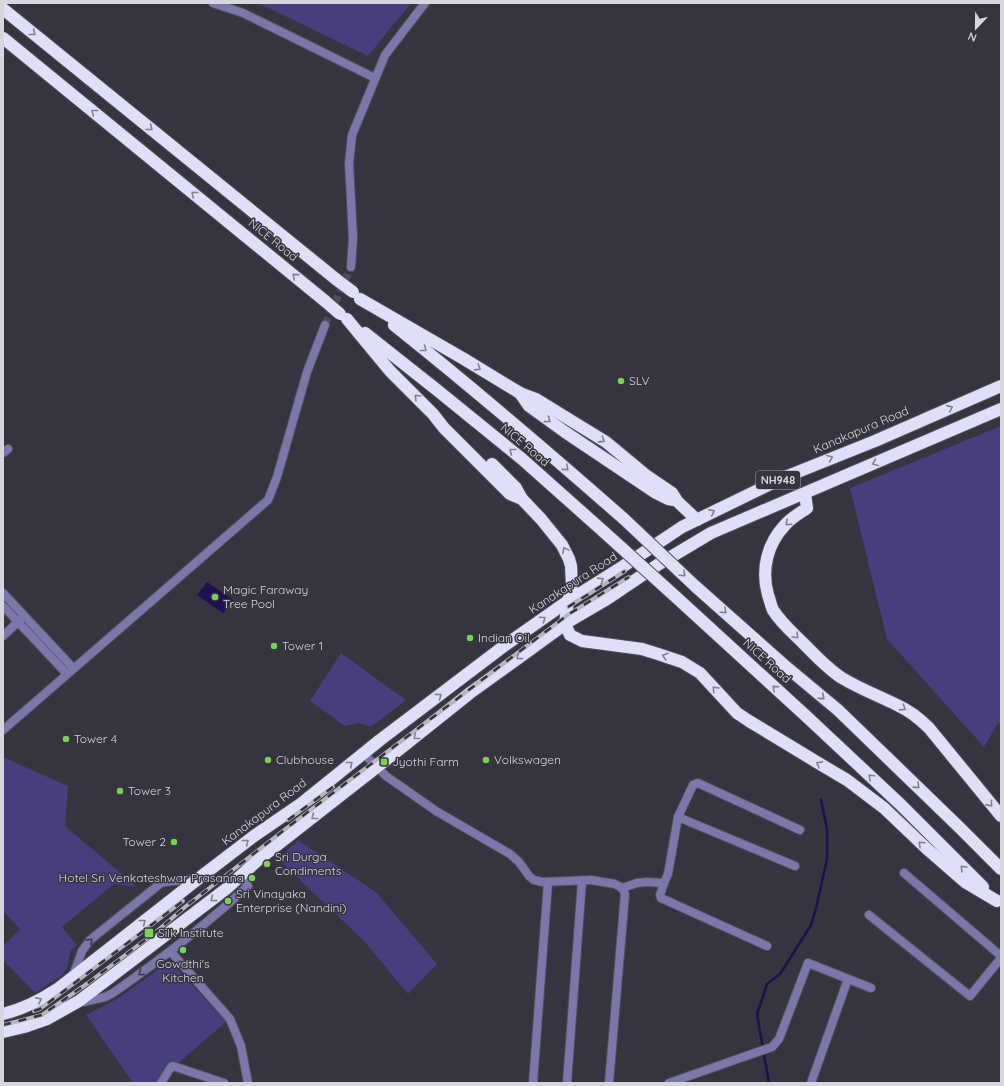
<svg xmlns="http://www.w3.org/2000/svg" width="1004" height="1086" viewBox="0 0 1004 1086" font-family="Quicksand,sans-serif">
<rect width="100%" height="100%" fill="#35343f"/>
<g fill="#463e7d">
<polygon points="258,3 411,3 368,56"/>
<polygon points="1001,426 1001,725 998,723 984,747 887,639 850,488"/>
<polygon points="341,653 406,700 371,727 359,723 345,726 310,701"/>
<polygon points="3,757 68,786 65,826 137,887 114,884 62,927 77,945 71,950 67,968 62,975 35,993 3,960 3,946 20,929 3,911"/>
<polygon points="298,840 376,892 437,964 408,994 364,941 278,859"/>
<polygon points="170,961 226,1022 177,1064 172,1060 155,1083 133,1083 86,1015 117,999"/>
</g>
<polygon fill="#200e51" points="207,582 233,600 223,613 197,595"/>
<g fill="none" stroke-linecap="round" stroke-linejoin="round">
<polyline stroke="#200e51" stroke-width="2.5" points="769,1083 757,1014 767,984 780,974 811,925 816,908 827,859 827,829 821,800"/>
<polyline stroke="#4d4c57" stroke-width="8" stroke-dasharray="8 4" stroke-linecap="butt" points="325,325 351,267"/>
<g stroke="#52515b" stroke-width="10">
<g id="minor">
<polyline points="213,3 243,13 375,78"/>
<polyline points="351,267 353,238 349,163 352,135 385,55 425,3"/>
<polyline points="3,453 8,449"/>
<polyline points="3,593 73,668"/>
<polyline points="3,606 67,674"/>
<polyline points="3,636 21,619"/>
<polyline points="3,730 268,500 277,477 307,372 325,325"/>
<polyline points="363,753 386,776 436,811 510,854 519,862 529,876 534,880 542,882 591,880 615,884 622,888 625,894 609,1083"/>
<polyline points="678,817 795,866"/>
<polyline points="904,873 1001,956"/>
<polyline points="664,883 660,895 661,898 767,946"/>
<polyline points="622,888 637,883 647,882 664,883 668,874 678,817 693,785 698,783 800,830"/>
<polyline points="869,915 970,996 1001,958"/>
<polyline points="171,952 230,1019 241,1046 248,1083"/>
<path d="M75 975 74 973 82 951 90 940 161 883C172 880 184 881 195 879"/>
<path d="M81 1001 83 1002 105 997 113 993C160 960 206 925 248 886L242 875"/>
<polyline points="161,1083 171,1067 173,1066 224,1083"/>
<polyline points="533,1083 548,882"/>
<polyline points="567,1083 582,881"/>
<polyline points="669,1083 772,1047 779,1039 808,963 871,988"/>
<polyline points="811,1083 848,979"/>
</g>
</g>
<g stroke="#52515b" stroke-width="14">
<g id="highway">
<polyline points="3,9 337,280"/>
<polyline points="3,38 325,301"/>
<polyline points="360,299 464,359 520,393 536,399 606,442 647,476 672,493 677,501 697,520"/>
<polyline points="347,319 390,371 433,414 444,428 510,494 522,499 541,519 562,545 569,559 571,566 572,585 568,601 565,624 570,635 582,641 642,649 658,654 682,662 700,673 737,713 749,721 815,761 847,780 884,808 926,848 965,882 997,901"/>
<path d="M394 325C473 388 549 453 624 519"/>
<polyline points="365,333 437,390 522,459 604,532"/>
<polyline points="520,393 529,406 565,432 656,493 668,499 674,500"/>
<polyline points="492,464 516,488 522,499"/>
<path d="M805 494 807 508C800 513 791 518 785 525 767 544 761 570 768 595 770 600 771 606 773 610 781 623 793 633 804 644 816 656 828 669 842 678 860 689 879 696 897 705 908 710 920 719 929 728L1001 816"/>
<polyline points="695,586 784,665 838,710 960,828 1001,869"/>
<polyline points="677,598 806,716 900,804 983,887"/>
<path d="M3 1014C24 1009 41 1000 59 988L203 875 254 836 302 803 380 740 504 646 568 601 622 567 682 527 785 477 875 441 1001 386"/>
<polyline points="3,1032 24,1027 47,1019 79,1001 226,889 258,860 391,756 470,693 571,620 607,599 659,564 711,533 1001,409"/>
</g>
</g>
<use href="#minor" stroke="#7b77aa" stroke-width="8"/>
<use href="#highway" stroke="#e0dff9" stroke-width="12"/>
<g stroke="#b6b6be" stroke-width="4">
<g id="rail">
<polyline points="568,607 625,571"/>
<polyline points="288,820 333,787"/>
<polyline points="34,1011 40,1009 183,901"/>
<polyline points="3,1025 42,1015 88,983 157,931 185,907 292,824 569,614 629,577"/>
</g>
</g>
<use href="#rail" stroke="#35343f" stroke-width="2.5" stroke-dasharray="8" stroke-linecap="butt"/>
<g stroke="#52515b" stroke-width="14" stroke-linecap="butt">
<g id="highway-bridge">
<polyline points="337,280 353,292"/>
<polyline points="325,301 340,314"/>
<polyline points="624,519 695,586"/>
<polyline points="604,532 677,598"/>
</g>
</g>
<use href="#highway-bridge" stroke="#e0dff9" stroke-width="12"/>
</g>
<defs><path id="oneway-chevron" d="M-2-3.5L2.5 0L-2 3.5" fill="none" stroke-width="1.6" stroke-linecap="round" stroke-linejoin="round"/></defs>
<g stroke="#828193">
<use href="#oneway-chevron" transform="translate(33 33) rotate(39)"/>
<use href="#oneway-chevron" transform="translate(94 112) rotate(-141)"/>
<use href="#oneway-chevron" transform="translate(150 128) rotate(38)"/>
<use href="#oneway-chevron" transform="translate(194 194) rotate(-141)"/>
<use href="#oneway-chevron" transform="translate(295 276) rotate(-140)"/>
<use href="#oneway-chevron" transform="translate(424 349) rotate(38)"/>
<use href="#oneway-chevron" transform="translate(478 368) rotate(32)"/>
<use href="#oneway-chevron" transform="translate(417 397) rotate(-135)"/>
<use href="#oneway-chevron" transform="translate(950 408) rotate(-24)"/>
<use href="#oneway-chevron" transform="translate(548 420) rotate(36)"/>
<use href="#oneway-chevron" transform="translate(602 440) rotate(33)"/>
<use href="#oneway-chevron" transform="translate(512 451) rotate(-141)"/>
<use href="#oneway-chevron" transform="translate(830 458) rotate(-23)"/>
<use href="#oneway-chevron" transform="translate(875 463) rotate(157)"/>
<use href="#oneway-chevron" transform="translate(566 468) rotate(41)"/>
<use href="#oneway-chevron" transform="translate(712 512) rotate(-26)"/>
<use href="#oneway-chevron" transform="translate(788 523) rotate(137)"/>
<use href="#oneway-chevron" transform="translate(565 550) rotate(-118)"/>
<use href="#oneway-chevron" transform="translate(683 574) rotate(43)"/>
<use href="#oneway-chevron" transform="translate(601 580) rotate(-32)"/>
<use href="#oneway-chevron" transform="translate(724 611) rotate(42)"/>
<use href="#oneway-chevron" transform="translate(543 619) rotate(-35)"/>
<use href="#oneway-chevron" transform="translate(796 636) rotate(45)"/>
<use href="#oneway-chevron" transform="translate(665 656) rotate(-163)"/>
<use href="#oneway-chevron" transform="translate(519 657) rotate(144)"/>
<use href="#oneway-chevron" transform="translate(775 688) rotate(-138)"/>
<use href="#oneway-chevron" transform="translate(715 689) rotate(-133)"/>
<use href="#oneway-chevron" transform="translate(439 696) rotate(-37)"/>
<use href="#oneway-chevron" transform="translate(822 697) rotate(40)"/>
<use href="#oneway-chevron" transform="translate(903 708) rotate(33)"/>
<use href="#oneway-chevron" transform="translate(416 737) rotate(141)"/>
<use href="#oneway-chevron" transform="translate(350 764) rotate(-39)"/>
<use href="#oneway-chevron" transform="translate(819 764) rotate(-151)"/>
<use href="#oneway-chevron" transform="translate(871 777) rotate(-137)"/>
<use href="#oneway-chevron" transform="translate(917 786) rotate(44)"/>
<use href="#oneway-chevron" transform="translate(990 804) rotate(51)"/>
<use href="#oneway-chevron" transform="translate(314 817) rotate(142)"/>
<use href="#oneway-chevron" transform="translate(246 842) rotate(-38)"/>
<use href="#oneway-chevron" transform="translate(921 844) rotate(-137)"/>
<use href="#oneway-chevron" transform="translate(963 868) rotate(-135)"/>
<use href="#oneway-chevron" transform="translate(213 899) rotate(143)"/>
<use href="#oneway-chevron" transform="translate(143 922) rotate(-38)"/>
<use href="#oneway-chevron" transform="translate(39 1000) rotate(-27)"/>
</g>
<g stroke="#3c3b4a">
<use href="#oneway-chevron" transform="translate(90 941) rotate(-44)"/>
<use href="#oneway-chevron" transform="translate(141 973) rotate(144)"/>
</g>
<g fill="#7bd155" stroke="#35343f" stroke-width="1.5">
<circle cx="621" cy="381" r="4"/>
<circle cx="215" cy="597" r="4"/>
<circle cx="470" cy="638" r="4"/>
<circle cx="274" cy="646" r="4"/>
<circle cx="66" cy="739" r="4"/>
<circle cx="268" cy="760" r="4"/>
<circle cx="486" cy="760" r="4"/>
<rect x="380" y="758" width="8" height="8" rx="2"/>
<circle cx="120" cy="791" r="4"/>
<circle cx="174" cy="842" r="4"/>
<circle cx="267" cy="864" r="4"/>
<circle cx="252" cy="878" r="4"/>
<circle cx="228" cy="901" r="4"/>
<rect x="144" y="928" width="10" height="10" rx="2"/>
<circle cx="183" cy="950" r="4"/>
</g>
<g text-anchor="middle" stroke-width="3" stroke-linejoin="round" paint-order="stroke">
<rect fill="#35343f" stroke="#a6a5ae" stroke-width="1" x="756" y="471" width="44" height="18" rx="3"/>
<g font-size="11" font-weight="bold" fill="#d6d6dd">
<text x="778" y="484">NH948</text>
</g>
<g font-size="12" fill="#d6d6dd" stroke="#35343f">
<text transform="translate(273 240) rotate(39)" y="4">NICE Road</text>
<text transform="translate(861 430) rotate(-23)" y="4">Kanakapura Road</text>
<text transform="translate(525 445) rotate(40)" y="4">NICE Road</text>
<text transform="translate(573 583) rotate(-33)" y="4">Kanakapura Road</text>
<text transform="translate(767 661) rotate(42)" y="4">NICE Road</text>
<text transform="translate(264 812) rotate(-37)" y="4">Kanakapura Road</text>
</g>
<g font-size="12" fill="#d6d6dd" stroke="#35343f" text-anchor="start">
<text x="629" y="385">SLV</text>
<text x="223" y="594">Magic Faraway<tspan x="223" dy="14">Tree Pool</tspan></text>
<text x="478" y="642">Indian Oil</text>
<text x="282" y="650">Tower 1</text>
<text x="74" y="743">Tower 4</text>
<text x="276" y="764">Clubhouse</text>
<text x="494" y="764">Volkswagen</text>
<text x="392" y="766">Jyothi Farm</text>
<text x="128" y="795">Tower 3</text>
<text x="166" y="846" text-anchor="end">Tower 2</text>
<text x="275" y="861">Sri Durga<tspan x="275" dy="14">Condiments</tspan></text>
<text x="244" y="882" text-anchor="end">Hotel Sri Venkateshwar Prasanna</text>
<text x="236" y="898">Sri Vinayaka<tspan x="236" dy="14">Enterprise (Nandini)</tspan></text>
<text x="158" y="937">Silk Institute</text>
<text x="183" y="968" text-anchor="middle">Gowdthi's<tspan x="183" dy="14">Kitchen</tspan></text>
</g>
</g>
<rect width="1004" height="1086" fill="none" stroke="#d6d6dd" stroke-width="8"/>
<g transform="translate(976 28) rotate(202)" stroke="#35343f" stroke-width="3" paint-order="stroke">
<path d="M0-3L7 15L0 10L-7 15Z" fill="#d6d6dd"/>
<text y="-6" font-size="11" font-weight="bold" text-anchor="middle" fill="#d6d6dd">N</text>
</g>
</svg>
